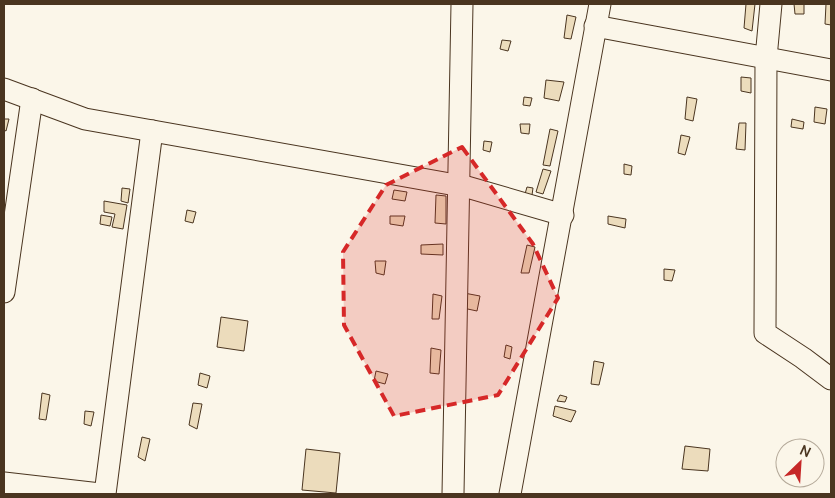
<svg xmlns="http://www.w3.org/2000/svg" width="835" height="498" viewBox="0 0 835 498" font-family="Manrope,sans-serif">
<rect width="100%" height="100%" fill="#fbf6e9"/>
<g fill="#ecdcbc" stroke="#4a3520">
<polygon points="746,4 755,4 752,31 744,28"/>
<polygon points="794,4 804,4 804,14 795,14"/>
<polygon points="826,4 831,4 831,25 825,24"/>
<polygon points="567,15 576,17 571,39 564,38"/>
<polygon points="502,40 511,41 508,51 500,49"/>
<polygon points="741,77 751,78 751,93 741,91"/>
<polygon points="546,80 564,82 559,101 544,98"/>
<polygon points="524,97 532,98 530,106 523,105"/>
<polygon points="687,97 697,99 693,121 685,119"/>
<polygon points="815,107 827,109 825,124 814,122"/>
<polygon points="4,119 9,119 6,131 4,130"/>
<polygon points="792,119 804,122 803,129 791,127"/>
<polygon points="739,123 746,123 745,150 736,149"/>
<polygon points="520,124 530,124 529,134 521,133"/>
<polygon points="550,129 558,131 550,166 543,165"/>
<polygon points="681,135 690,137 685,155 678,153"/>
<polygon points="484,141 492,142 490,152 483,150"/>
<polygon points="624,164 632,166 631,175 624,174"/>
<polygon points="543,169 551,171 543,194 536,192"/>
<polygon points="527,187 533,188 532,195 525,194"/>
<polygon points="122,188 130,189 128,203 121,201"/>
<polygon points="394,190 407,192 405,201 392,199"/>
<polygon points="436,195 446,196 446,224 435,223"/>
<polygon points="104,201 127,205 123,229 112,227 115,214 104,212"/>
<polygon points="187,210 196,212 193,223 185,221"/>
<polygon points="101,215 112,217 110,226 100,224"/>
<polygon points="390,216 405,216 403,226 390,224"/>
<polygon points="608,216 626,219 625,228 608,224"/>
<polygon points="443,244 443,255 421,254 421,245"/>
<polygon points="527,245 535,247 529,273 521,273"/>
<polygon points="375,261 386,261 384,275 376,273"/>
<polygon points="664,269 675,270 672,281 664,280"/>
<polygon points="464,293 480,296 477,311 463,308"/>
<polygon points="433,294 442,296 439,319 432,319"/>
<polygon points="221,317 248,321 244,351 217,347"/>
<polygon points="506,345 512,347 510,359 504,357"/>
<polygon points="431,348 441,350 439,374 430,373"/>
<polygon points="594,361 604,363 599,385 591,384"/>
<polygon points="376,371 388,374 385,384 374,381"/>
<polygon points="200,373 210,376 207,388 198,385"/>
<polygon points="42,393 50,395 46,420 39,419"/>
<polygon points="560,395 567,397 565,402 557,401"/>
<polygon points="193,403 202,404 197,429 189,425"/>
<polygon points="555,406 576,411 571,422 553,416"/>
<polygon points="85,411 94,412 91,426 84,424"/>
<polygon points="142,437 150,439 145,461 138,457"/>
<polygon points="685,446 710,449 708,471 682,469"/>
<polygon points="306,449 340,453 336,493 302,490"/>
</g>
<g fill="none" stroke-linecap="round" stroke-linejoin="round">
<g stroke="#4a3520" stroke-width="23">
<g id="minor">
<polyline points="771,4 766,58 765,333 803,358 831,379"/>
<polyline points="595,26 831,70"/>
<polyline points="4,89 85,119 467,187 563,215"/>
<polyline points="4,292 32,99"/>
<polyline points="4,483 100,494"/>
<polyline points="105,494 152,131"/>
<polyline points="453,494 462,4"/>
<polyline points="510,494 600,4"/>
</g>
</g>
<use href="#minor" stroke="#fbf6e9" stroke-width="21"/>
</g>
<path fill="#d62828" fill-opacity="0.2" stroke="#d62828" stroke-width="4" stroke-dasharray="10 6" stroke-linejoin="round" d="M462 147 533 244 558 298 498 395 394 416 344 325 343 252 386 185Z"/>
<rect width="835" height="498" fill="none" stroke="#4a3520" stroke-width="10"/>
<g transform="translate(800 463) rotate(25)"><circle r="24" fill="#fbf6e9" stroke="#b4a999"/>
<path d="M0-4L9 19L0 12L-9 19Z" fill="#c62828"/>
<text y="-8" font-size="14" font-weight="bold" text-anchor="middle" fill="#4a3520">N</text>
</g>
</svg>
